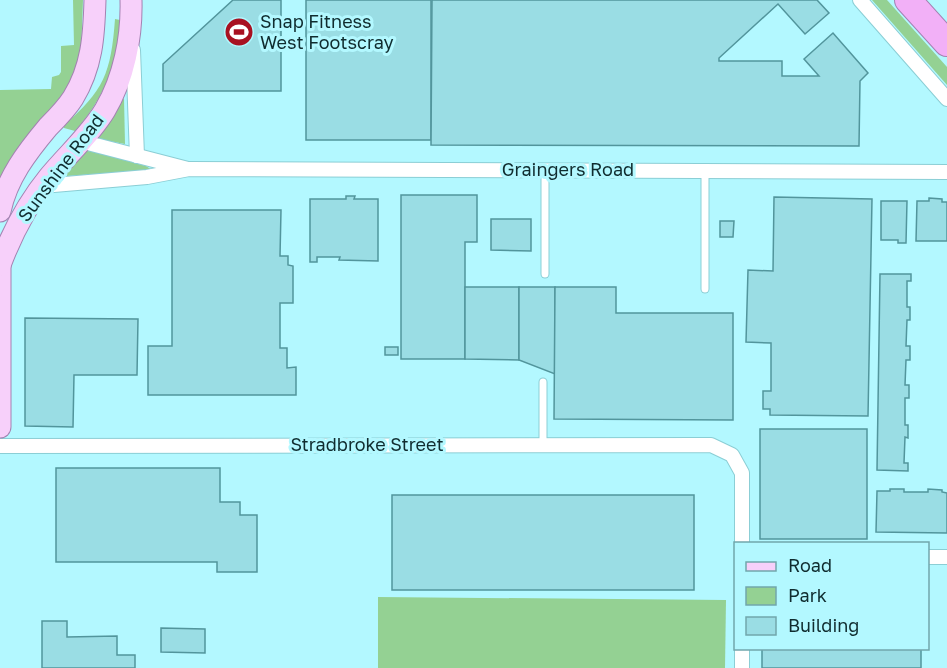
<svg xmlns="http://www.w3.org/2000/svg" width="947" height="668" viewBox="0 0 947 668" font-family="'Golos Text',sans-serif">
<rect width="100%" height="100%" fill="#b3f8ff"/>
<g fill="#94d193">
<polygon points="73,0 83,0 81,55 75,76 0,184 0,90 51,89 52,77 59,75 61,72 61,46 74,45"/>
<polygon points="872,0 887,0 947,67 947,85"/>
<path d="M115 19 120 20C118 62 104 99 75 131L64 128 63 126C104 91 111 73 115 19Z"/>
<polygon points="124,98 125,144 98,139"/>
<polygon points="88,150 146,166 152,170 67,176 66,173"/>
<polygon points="378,597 726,600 725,668 378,668"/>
</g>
<g fill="#9adde4" stroke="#52959c" stroke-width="1.5">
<polygon points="233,0 281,0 281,91 163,91 163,64"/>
<rect x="306" y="0" width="125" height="140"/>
<polygon points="432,0 817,0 829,13 805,34 778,4 719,58 719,61 782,61 782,76 819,76 804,59 833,33 868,73 860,81 859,146 431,145"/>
<polygon points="401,195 477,195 477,242 465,242 465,359 401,359"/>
<polygon points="346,196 355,196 354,199 378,199 378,261 339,260 340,257 317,257 317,262 310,262 310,199 346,199"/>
<polygon points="774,197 872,199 868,416 770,415 770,409 763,409 763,391 771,391 771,343 746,342 748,270 773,271"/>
<polygon points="929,198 942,199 942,202 947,202 947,241 916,241 917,201 929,201"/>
<polygon points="881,201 907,201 906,243 898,243 898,240 881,240"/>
<polygon points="172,210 281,210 280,256 288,256 288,265 293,266 293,303 280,303 280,348 287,348 287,368 296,367 296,395 148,395 148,346 172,346"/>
<polygon points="491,219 531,219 531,251 491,250"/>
<polygon points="720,221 734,221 733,237 720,237"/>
<polygon points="880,274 911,274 911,281 907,281 907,307 910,307 910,320 907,320 906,346 910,346 910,360 906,360 905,385 909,385 909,398 905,398 905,425 908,425 908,438 905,437 904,463 908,463 908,471 877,470"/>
<polygon points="465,287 519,287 519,360 465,359"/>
<polygon points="519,287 555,287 555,374 519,360"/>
<polygon points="555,287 616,287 616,313 733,313 733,420 554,419"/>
<polygon points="25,318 138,319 137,375 74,375 73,427 25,426"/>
<rect x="385" y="347" width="13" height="8"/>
<rect x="760" y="429" width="107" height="110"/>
<polygon points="56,468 220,468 220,502 240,502 240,515 257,515 257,572 217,572 217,562 56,562"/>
<polygon points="890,489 904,489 904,492 928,492 928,489 942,490 942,492 947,493 947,533 876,532 877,491 890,491"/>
<rect x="392" y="495" width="302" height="95"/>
<polygon points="42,621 67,621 67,637 117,636 117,655 135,655 135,668 42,668"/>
<polygon points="161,628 205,629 205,653 161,652"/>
<rect x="762" y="648" width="159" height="20"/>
</g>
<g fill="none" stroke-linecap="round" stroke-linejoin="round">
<g stroke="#8bced5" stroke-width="9">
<g id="lane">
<polyline points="705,171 705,289"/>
<polyline points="545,274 545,170"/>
<polyline points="543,382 543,445"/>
</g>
</g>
<g stroke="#8bced5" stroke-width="16">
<g id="street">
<polyline points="860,0 947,99"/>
<polyline points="133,50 137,156"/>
<polyline points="80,141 188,169"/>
<polyline points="42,186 147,177 189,169 947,172"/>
<polyline points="0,446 711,445 732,455 742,473 742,544"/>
<polyline points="928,557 947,557"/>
<polyline points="742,668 742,648"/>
</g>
</g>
<g stroke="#a382b1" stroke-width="23">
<g id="primary">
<path d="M0 211C7 178 27 152 48 127 57 118 66 109 73 98 92 67 94 36 95 0"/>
<polyline points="0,264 0,427"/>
<path d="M0 265C12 233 27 204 49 177 67 155 90 135 105 110 124 78 132 37 131 0"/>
</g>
</g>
<g stroke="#a382b1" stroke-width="28">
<polyline id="highway" points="908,0 947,43"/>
</g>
<use href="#lane" stroke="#fff" stroke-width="7"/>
<use href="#street" stroke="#fff" stroke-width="14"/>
<use href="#primary" stroke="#f7d0fa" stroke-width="21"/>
<use href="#highway" stroke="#f2b0f7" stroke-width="26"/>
</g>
<defs>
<g id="stadium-disc" transform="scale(1.5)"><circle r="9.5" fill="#a81121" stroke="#b3f8ff"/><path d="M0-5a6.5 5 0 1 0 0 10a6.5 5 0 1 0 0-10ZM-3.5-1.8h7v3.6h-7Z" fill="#fff"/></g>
</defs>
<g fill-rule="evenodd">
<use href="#stadium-disc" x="239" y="32"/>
</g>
<g text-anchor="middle" stroke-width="6" stroke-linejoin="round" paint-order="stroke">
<g font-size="18" fill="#102c2f" stroke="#b3f8ff" text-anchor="start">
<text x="260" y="28">Snap Fitness<tspan x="260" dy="21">West Footscray</tspan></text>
</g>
<g font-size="18" fill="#102c2f" stroke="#b3f8ff">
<text transform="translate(61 168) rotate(-53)" y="6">Sunshine Road</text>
<text x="568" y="176">Graingers Road</text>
<text x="367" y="451">Stradbroke Street</text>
</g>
</g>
<rect x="734" y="542" width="195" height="108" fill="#b3f8ff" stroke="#72a6ac" stroke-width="1.5"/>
<rect x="746" y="562" width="30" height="9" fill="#f7d0fa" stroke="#72a6ac" stroke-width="1.5"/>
<text x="788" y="572" font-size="18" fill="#102c2f">Road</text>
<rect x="746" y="587" width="30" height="18" fill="#94d193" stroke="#72a6ac" stroke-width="1.5"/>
<text x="788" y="602" font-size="18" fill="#102c2f">Park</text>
<rect x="746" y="617" width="30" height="18" fill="#9adde4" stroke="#72a6ac" stroke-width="1.5"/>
<text x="788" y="632" font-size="18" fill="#102c2f">Building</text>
</svg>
